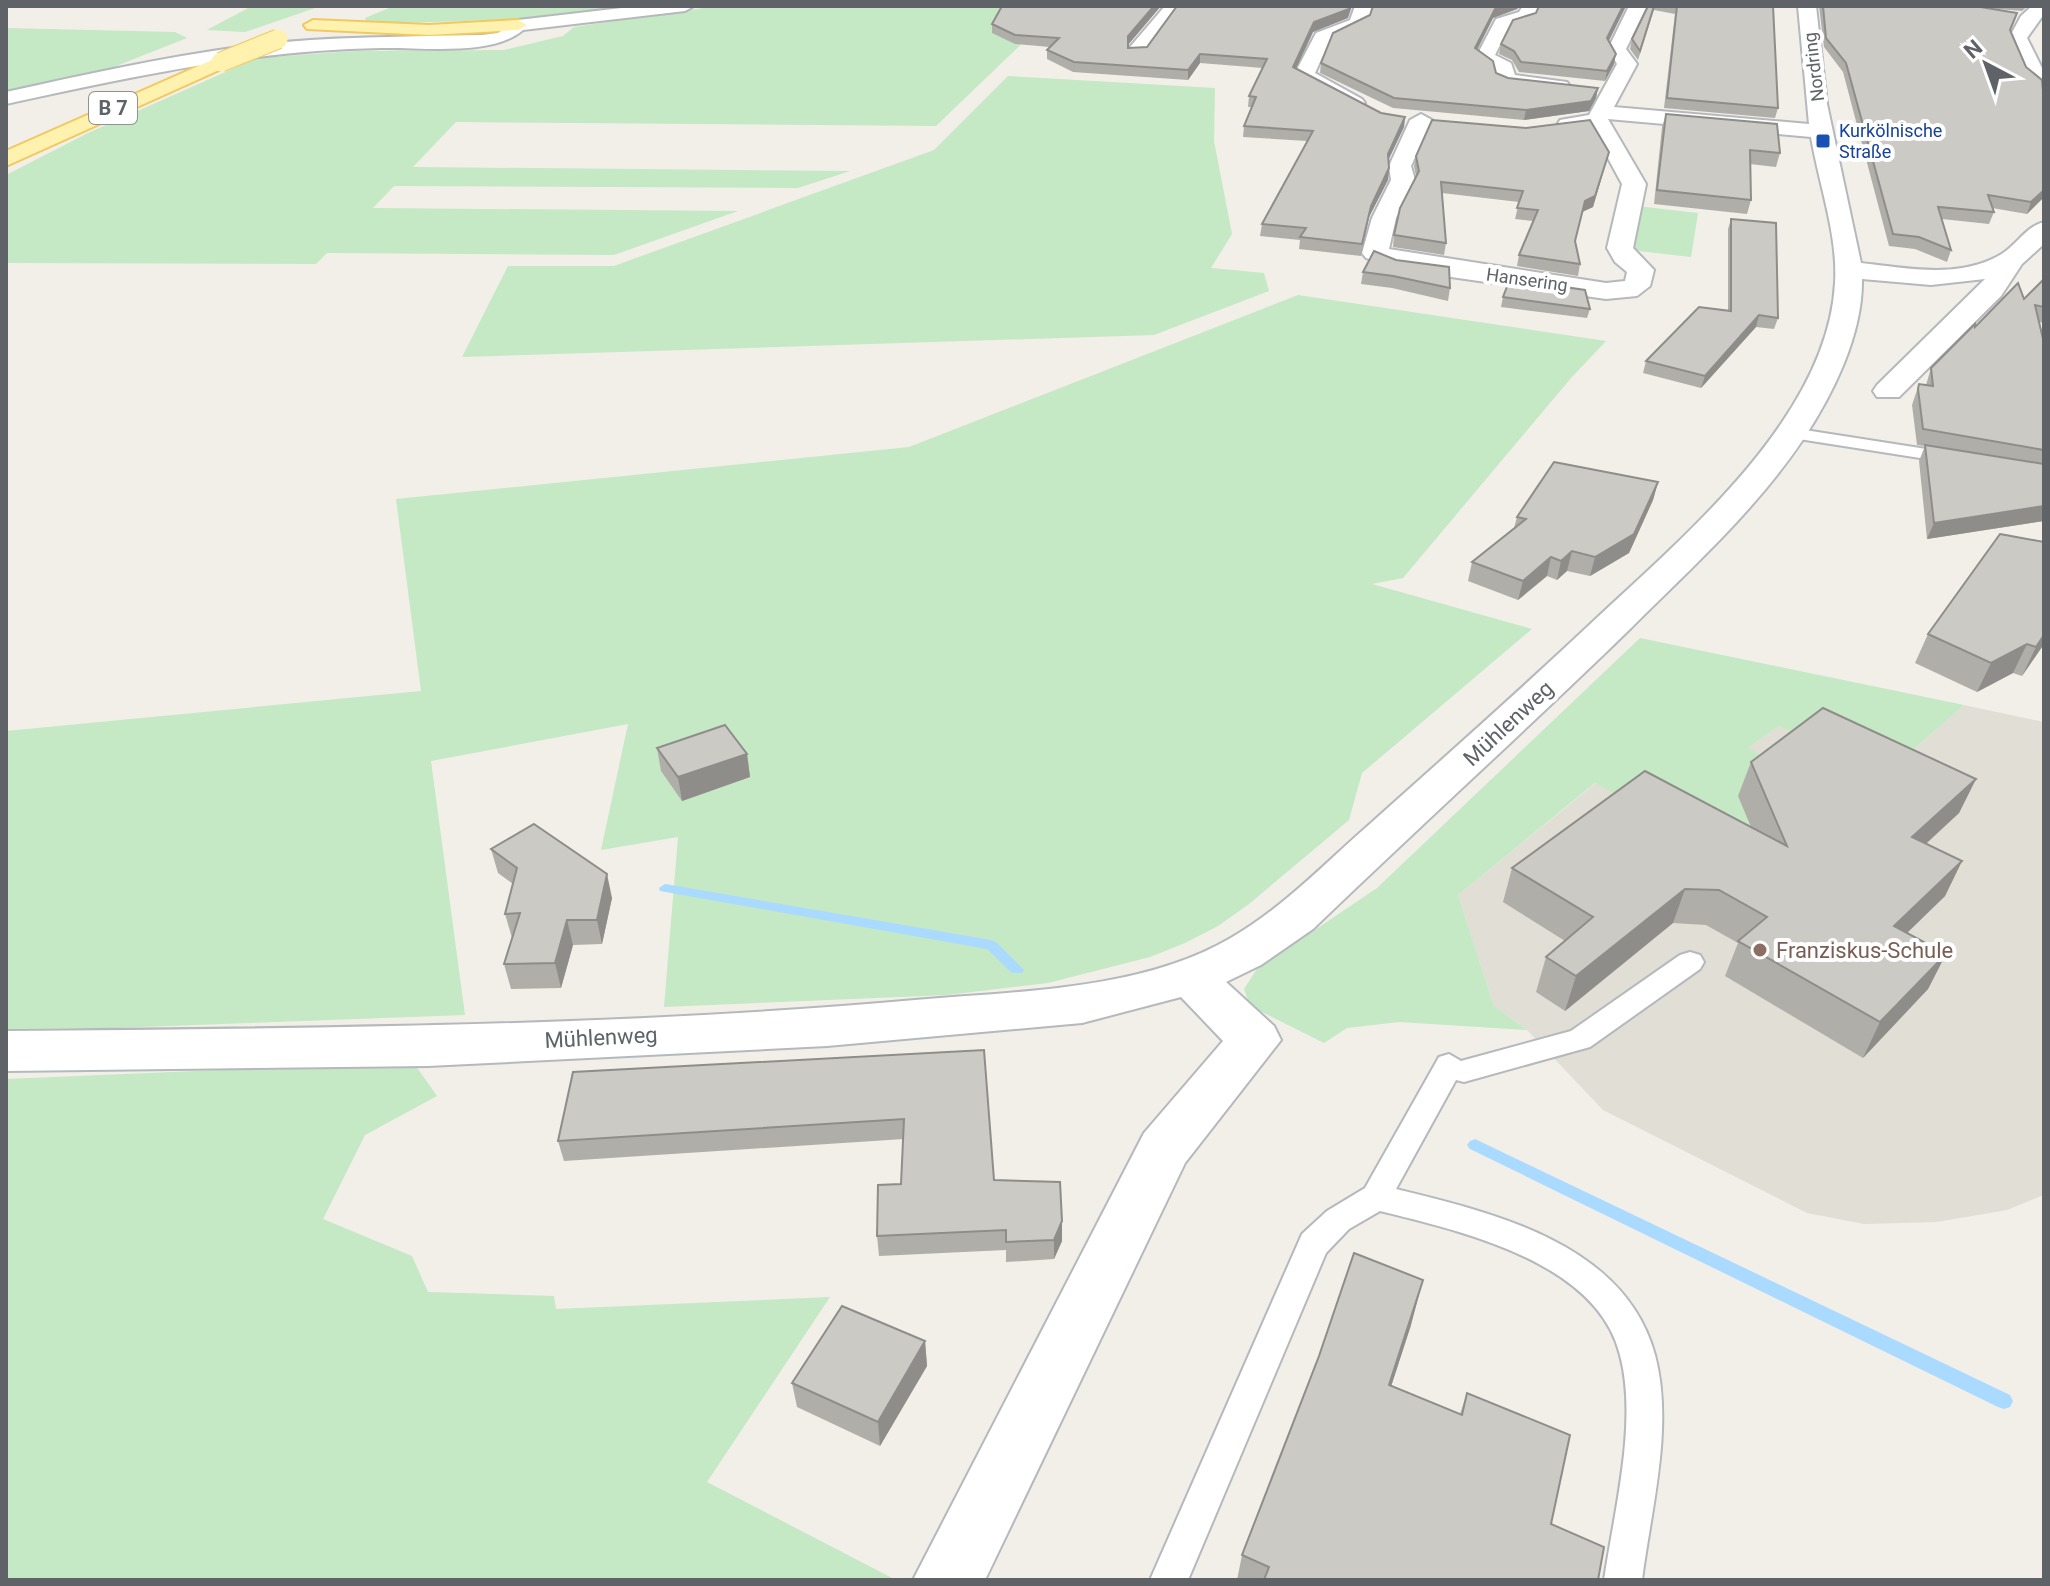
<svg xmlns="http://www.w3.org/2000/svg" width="2050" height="1586" viewBox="0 0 2050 1586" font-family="Roboto,sans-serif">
<rect width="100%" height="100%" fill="#f1efe8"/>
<polygon fill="#e1ded6" points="1964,705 2044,722 2044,1195 2007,1210 1937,1222 1864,1224 1807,1213 1603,1110 1527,1030 1494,1006 1458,895 1596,783 1635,805 1738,796 1779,764 1747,749 1779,726 1883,776"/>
<g fill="#c5e8c5">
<polygon points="252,6 321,6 245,32 207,30"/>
<polygon points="394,6 644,6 523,19 367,24 365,18"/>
<polygon points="717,6 1061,6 936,126 456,122 413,167 850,171 798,188 394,186 373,208 738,211 614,255 327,253 316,264 6,263 6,175 88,133 257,58 355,51 504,50 563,36 574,27"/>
<polygon points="6,28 175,32 187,38 91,76 6,96"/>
<polygon points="1008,76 1215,88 1214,141 1232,234 1211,268 1264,273 1269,291 1154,335 462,357 508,266 614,266 934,150"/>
<polygon points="1637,206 1698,213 1691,257 1630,250"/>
<polygon points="1298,295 1606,341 1571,378 1403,578 1372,584 1532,629 1362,773 1349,820 1249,904 1218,926 1185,943 1150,957 1048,983 947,995 664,1007 678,837 601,850 628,724 431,761 465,1015 6,1032 6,731 421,691 396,499 909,447"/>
<polygon points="1640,638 1964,705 1883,776 1779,726 1748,748 1780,765 1753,833 1726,855 1595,783 1458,895 1494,1006 1527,1030 1399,1022 1347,1028 1324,1043 1250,1006 1244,989 1257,969 1377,888"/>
<polygon points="413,1062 437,1096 365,1135 323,1219 412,1256 428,1292 554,1296 556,1309 830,1297 707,1482 896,1580 6,1580 6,1079"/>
</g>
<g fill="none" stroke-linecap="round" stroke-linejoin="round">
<g fill="#aadaff" fill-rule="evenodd">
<polygon points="665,884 991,940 996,942 1024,970 1022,973 1012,973 987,949 660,891 659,888"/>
<polygon points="1475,1139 2010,1395 2013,1401 2010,1407 2004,1409 1998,1407 1470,1149 1467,1145 1470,1141"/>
</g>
<g stroke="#b5b8bc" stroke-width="4">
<g id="service">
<polygon points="1792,428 1952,453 1961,458 1952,463 1786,437 1786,429"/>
<path d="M1690 952 1700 955 1704 962 1700 969 1590 1047 1464 1082 1456 1080 1396 1189C1495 1213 1625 1244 1655 1355 1674 1426 1651 1509 1642 1580H1604C1614 1512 1638 1422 1620 1355 1597 1261 1460 1231 1380 1211L1349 1229 1326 1253 1188 1580H1150L1302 1234 1327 1211 1365 1188 1439 1057 1449 1054 1461 1061 1571 1031 1680 955Z"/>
</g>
</g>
<g stroke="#b5b8bc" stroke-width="4">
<g id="minor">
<path d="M639 6H694L685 11 523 30C492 57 421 47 381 48 253 50 130 77 6 104V92C83 75 160 58 239 47 319 36 401 37 482 35L498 33 518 20Z"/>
<polygon points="1165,6 1183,6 1144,55 1130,55 1130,47"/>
<polygon points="1355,6 1373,6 1366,23 1330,40 1315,73 1362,99 1365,103 1362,107 1355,109 1294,75 1316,33 1350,20"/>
<polygon points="1523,6 1541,6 1532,20 1509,27 1495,55 1511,63 1515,75 1567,82 1570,86 1567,90 1510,86 1493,76 1494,69 1476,57 1496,19 1519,12"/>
<path d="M1629 6H1647L1626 49 1637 64 1614 107 1809 124 1798 6H1816L1827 104 1861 263C1907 268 1958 279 2000 255 2016 246 2026 226 2044 222V244L2022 264 2001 296 1899 397H1877L1873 391 1877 385 1985 279 1931 285 1862 279C1863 335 1832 396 1802 441 1754 512 1690 569 1630 629 1526 730 1418 828 1313 929L1261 965 1226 982 1274 1026 1281 1040 1185 1163 985 1580H913L1144 1133 1223 1041 1181 997 1082 1023 827 1046 428 1066 6 1071V1031C309 1028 613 1027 915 1000 1015 991 1139 991 1229 939 1282 909 1325 863 1371 823 1448 754 1526 685 1601 614 1690 531 1828 414 1835 283 1838 235 1819 185 1811 137L1608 119 1646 184 1633 248 1654 270 1650 286 1637 296 1606 299 1395 269 1366 258 1362 253 1372 218 1391 180 1389 166 1410 120 1421 114 1432 120 1411 166 1415 180 1396 218 1389 249 1606 283 1625 281 1627 272 1615 262 1607 248 1622 184 1591 127 1568 131 1557 125 1560 120 1589 115 1617 64 1608 49Z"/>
<path d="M2032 6H2044V14L2027 38 2044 72V89C2021 83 2016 57 2009 38L2021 16Z"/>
</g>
</g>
<g stroke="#f2c960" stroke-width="4">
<g id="primary">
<polygon points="313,20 429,25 518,20 527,25 518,30 429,35 307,29 304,25"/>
<polygon points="221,56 231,62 228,66 6,166 6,151"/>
</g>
</g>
<use href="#service" fill="#fff" fill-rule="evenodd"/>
<use href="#minor" fill="#fff" fill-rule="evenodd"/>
<use href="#primary" fill="#fff2af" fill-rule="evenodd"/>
<g stroke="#f2c960" stroke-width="21" stroke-linecap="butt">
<polyline id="primary-bridge" points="221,62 278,39"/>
</g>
<use href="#primary-bridge" stroke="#fff2af" stroke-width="19"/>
</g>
<g fill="#afaea9">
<polygon points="1161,6 1128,44 1128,48 1147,47 1348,18 1313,32 1296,69 1381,113 1405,117 1404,127 1388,160 1389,168 1388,180 1369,217 1361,256 1299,249 1300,240 1260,236 1262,224 1307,141 1243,137 1244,126 1252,107 1248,107 1249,96 1263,68 1200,63 1188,80 1073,72 1047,59 1047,50 1050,47 1015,44 992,33 992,24"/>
<polygon points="1373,6 1520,6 1517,9 1493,18 1477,50 1496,73 1508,78 1598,88 1596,98 1589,111 1524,120 1393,108 1320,73 1321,63 1370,15"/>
<polygon points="1539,6 1626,6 1609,41 1614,64 1605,81 1519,72 1512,60 1499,54 1501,44 1536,13"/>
<polygon points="1648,6 1773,6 1778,108 1775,118 1664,108 1675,14 1654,10 1638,60 1630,49 1632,39"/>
<polygon points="1819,6 2028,6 2022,11 1986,8 2014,22 2010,31 2026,67 2044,101 2044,197 2027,214 1992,208 1994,212 1989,224 1942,219 1951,250 1947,262 1915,249 1889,246 1843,72 1824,47"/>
<polygon points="1666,114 1780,153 1776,167 1750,164 1751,200 1747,214 1654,204 1662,127"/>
<polygon points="1609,152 1593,207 1582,212 1575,242 1580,264 1578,276 1517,266 1519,255 1533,221 1515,219 1519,202 1442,193 1446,243 1444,255 1393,247 1394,235 1416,176 1414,166 1416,156"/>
<polygon points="1731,219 1778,318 1774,329 1756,327 1701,388 1643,373 1646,361 1728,311 1728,229"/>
<polygon points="1374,251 1450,288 1448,301 1392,288 1361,284 1363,272"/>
<polygon points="2044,279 2044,323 2039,322 2044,343 2044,521 1927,539 1919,461 1925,446 1917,445 1912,405 1919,384 1926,385 1931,368 1975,327 2024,299"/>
<polygon points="1503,297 1590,309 1587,318 1501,307"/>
<polygon points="1658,482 1653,500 1629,553 1590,576 1567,571 1557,580 1547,576 1518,600 1468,581 1472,562 1514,528 1517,517"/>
<polygon points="1928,634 2044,644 2022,676 2013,673 1977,692 1915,663"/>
<polygon points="657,748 747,754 750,777 682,801 661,771"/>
<polygon points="1751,762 1976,779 1959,813 1926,844 1962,861 1945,896 1907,933 1946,954 1928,989 1863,1058 1725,976 1738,943 1706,925 1673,923 1565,1011 1536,992 1546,957 1565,941 1503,902 1512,868 1751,827 1738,796"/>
<polygon points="491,849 612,898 602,944 573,945 561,988 511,989 504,964 512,938 505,914 513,884 498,873"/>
<polygon points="984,1050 994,1180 1062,1241 1054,1259 1006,1262 1006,1250 879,1256 877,1236 901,1184 904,1139 564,1161 558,1141"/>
<polygon points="1411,1325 1391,1386 1460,1414 1467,1393 1551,1524 1598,1580 1237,1580 1242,1555"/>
<polygon points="925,1341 927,1366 880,1446 797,1407 792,1383"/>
</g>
<g fill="#8f8d8a">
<polygon points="1154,6 1161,6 1128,45 1128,36"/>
<polygon points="1350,6 1352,6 1348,18 1313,32 1292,77 1293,67 1314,22"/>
<polygon points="1502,6 1520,6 1517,9 1493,18 1473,58 1475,48 1495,9"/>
<polygon points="1623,6 1626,6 1605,48 1607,38"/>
<polygon points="1200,54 1200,63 1188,80 1188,70"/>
<polygon points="1616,54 1614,64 1605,81 1607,71"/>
<polygon points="1598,88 1596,98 1589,111 1524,120 1526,110"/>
<polygon points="1405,117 1404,127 1386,165 1388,154"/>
<polygon points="1609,152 1593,207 1582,212 1585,201"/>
<polygon points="1389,168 1388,180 1369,217 1361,256 1371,206"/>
<polygon points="2044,190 2044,197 2027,214 2031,202"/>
<polygon points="1759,315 1756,327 1701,388 1705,376"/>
<polygon points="1658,482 1653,500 1629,553 1590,576 1595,557"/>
<polygon points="2044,506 2044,521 1927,539 1934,523"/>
<polygon points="1572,551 1567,571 1557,580 1561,561"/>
<polygon points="1551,557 1547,576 1518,600 1523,581"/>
<polygon points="2044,635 2044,644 2022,676 2036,647"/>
<polygon points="2027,644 2013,673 1977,692 1991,663"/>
<polygon points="747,754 750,777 682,801 678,777"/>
<polygon points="1976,779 1959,813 1896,871 1912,837"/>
<polygon points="1962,861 1945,896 1878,961 1894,926"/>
<polygon points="607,874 612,898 602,944 597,920"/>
<polygon points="1685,889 1673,923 1565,1011 1576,976"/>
<polygon points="567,920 573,945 561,988 555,963"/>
<polygon points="1946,954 1928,989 1863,1058 1880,1022"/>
<polygon points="1062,1221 1062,1241 1054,1259 1054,1240"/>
<polygon points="1423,1280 1411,1325 1377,1430 1389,1385"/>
<polygon points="925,1341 927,1366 880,1446 878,1422"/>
</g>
<g fill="#cccac5" stroke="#8f8d8a" stroke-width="2">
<polygon points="1002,6 1154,6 1128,36 1128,48 1147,47 1177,6 1350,6 1349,9 1314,22 1293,67 1381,113 1405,117 1388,154 1389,168 1371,206 1362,244 1300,237 1306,228 1262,224 1313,131 1244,126 1256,97 1249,96 1267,59 1200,54 1188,70 1074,62 1047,50 1059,38 1015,35 992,24"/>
<polygon points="1373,6 1502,6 1495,9 1475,48 1493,61 1496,73 1508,78 1598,88 1591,101 1526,110 1394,98 1321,63 1333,33 1370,15"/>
<polygon points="1539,6 1623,6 1607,38 1616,54 1607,71 1521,62 1514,51 1501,44 1513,20 1536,13"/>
<polygon points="1648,6 1654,6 1640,51 1632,39"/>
<polygon points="1677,6 1773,6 1778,108 1667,98"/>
<polygon points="1823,6 1982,6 1981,7 2017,13 2010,30 2026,67 2042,80 2044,101 2044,190 2031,202 1988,195 1994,212 1938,207 1951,250 1919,237 1893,234 1846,63 1826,38"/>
<polygon points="1666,114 1777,124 1780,153 1750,150 1751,200 1657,190"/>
<polygon points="1432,120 1526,128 1590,120 1609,152 1595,196 1585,201 1575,241 1580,264 1519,255 1538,210 1517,208 1523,191 1441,182 1446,243 1394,235 1400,208 1419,171 1416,156"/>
<polygon points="1731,219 1776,223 1778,318 1759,315 1705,376 1646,361 1699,307 1731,311"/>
<polygon points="1374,251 1396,260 1449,267 1450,288 1393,276 1363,272"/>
<polygon points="1510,279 1585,290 1590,309 1503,297"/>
<polygon points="2044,279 2044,307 2035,305 2044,343 2044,450 1923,429 1918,389 1919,384 1933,386 1931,368 1975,324 1975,327 2018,283 2024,299"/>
<polygon points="1925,445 2044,464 2044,506 1934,523"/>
<polygon points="1554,462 1658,482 1634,534 1595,557 1572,551 1561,561 1551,557 1523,581 1472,562 1526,519 1517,517"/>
<polygon points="2000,534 2044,542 2044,635 2036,647 2027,644 1991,663 1928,634"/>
<polygon points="1823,708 1976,779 1912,837 1962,861 1894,926 1946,954 1880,1022 1738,941 1767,917 1719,890 1685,889 1576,976 1546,957 1593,917 1512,868 1645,771 1787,846 1751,762"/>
<polygon points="725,725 747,754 678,777 657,748"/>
<polygon points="534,824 607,874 597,920 567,920 555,963 504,964 520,913 505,914 517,868 491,849"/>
<polygon points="984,1050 994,1180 1060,1182 1062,1221 1054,1240 1006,1242 1006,1230 877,1236 878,1185 901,1184 904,1119 558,1141 573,1072"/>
<polygon points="1354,1253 1423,1280 1389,1385 1462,1415 1467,1393 1570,1435 1551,1524 1604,1547 1598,1580 1264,1580 1269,1567 1242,1555 1319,1356"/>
<polygon points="842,1306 925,1341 878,1422 792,1383"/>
</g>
<rect fill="#1a4fb4" stroke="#fff" stroke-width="3" x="1815" y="133" width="16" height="16" rx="4"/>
<circle fill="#8d6e63" stroke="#fff" stroke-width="3" cx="1760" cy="950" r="8"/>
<g text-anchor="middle" stroke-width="8" stroke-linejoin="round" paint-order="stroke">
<g font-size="18" fill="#5f6368" stroke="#fff">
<text transform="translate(1814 67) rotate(-97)" y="6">Nordring</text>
<text transform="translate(1527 280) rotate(8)" y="6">Hansering</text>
</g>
<g font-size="18" fill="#164399" stroke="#fff" text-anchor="start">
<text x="1839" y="137">Kurkölnische<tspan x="1839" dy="21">Straße</tspan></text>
</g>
<rect fill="#fff" stroke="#8f9295" stroke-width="2" x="89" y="92" width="48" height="32" rx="6"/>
<g font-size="20" font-weight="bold" fill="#5f6368">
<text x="113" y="115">B 7</text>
</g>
<g font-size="22" fill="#5f6368" stroke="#fff">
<text transform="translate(1508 723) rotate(-43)" y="8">Mühlenweg</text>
<text transform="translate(601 1037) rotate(-3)" y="8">Mühlenweg</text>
</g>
<g font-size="22" fill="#785e54" stroke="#fff" text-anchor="start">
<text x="1776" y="958">Franziskus-Schule</text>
</g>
</g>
<rect width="2050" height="1586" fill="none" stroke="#5f6368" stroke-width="16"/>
<g transform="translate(1986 64) rotate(319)" stroke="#ffffff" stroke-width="6" paint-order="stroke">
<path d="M0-6L14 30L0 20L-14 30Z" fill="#5f6368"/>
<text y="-12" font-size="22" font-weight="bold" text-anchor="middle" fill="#5f6368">N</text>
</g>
</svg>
